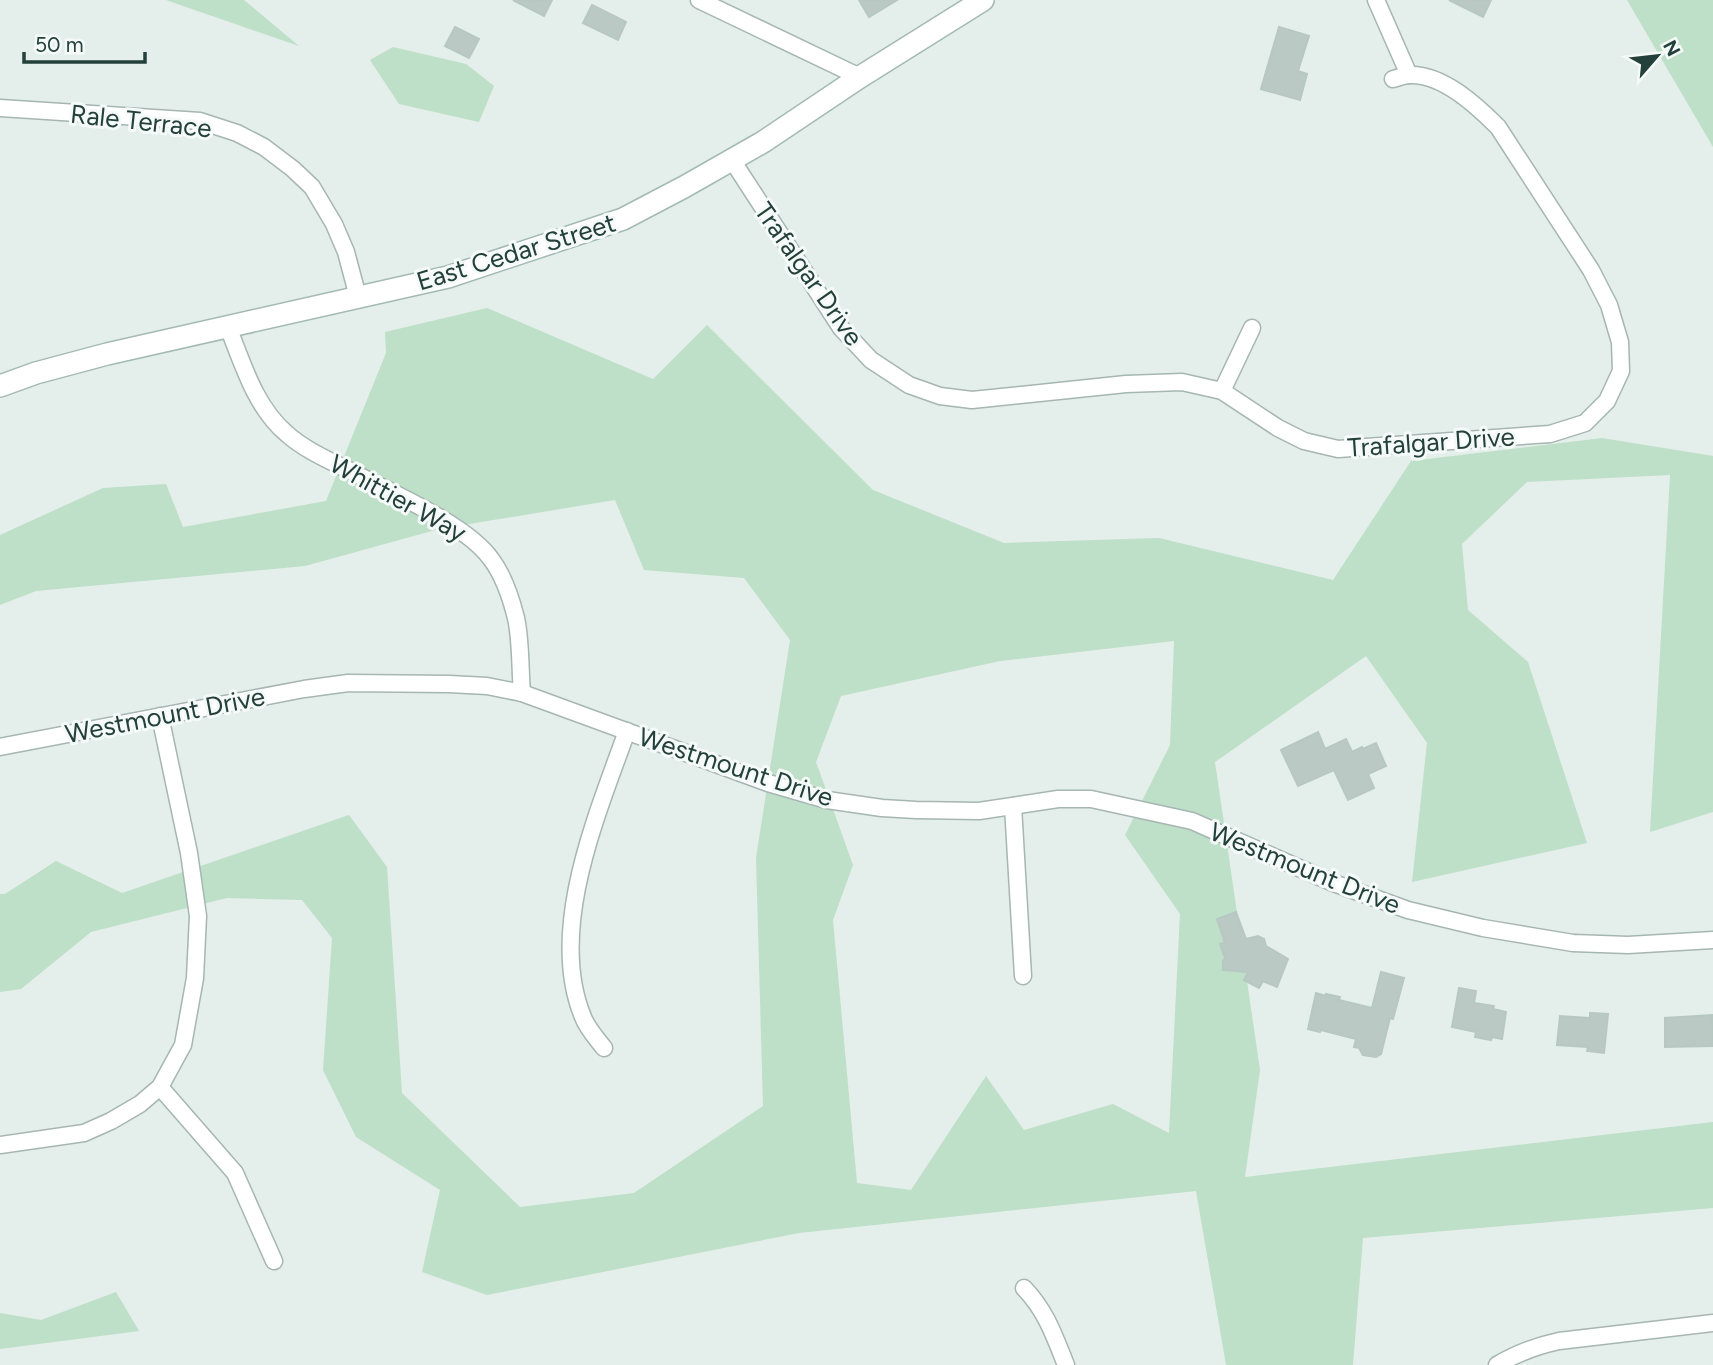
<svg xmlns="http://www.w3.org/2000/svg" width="1713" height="1365" viewBox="0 0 1713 1365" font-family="Figtree,sans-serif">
<rect width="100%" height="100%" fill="#e4eeea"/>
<g fill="#bedfc8" fill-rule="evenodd">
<polygon points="166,0 244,0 299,46"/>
<polygon points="1627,0 1713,0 1713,147"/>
<polygon points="393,47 466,64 494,86 479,122 399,104 370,60"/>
<path d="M487 308 653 379 707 325 873 490 1004 543 1159 538 1333 580 1411 461 1602 438 1713 456V812L1650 832 1670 475 1527 482 1462 544 1468 610 1528 662 1587 843 1412 882 1427 743 1366 656 1215 762 1260 1070 1245 1177 1713 1122V1208L1363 1238 1353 1365H1226L1196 1191 799 1233 487 1295 422 1272 440 1190 356 1137 323 1070 332 938 302 900 227 898 91 932 21 989 0 992V894H5L56 861 122 893 349 815 387 867 402 1093 520 1207 634 1193 763 1106 756 858 790 640 744 578 644 570 615 500 439 529 305 566 36 591 0 605V535L103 488 166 484 183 527 326 501 386 353 385 332ZM1174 641 1170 745 1125 835 1180 914 1169 1133 1113 1104 1024 1130 986 1076 911 1190 857 1183 833 920 853 865 816 762 841 696 1000 661Z"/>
<polygon points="116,1292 139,1331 0,1349 0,1313 41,1320"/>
</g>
<g fill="#bac9c3" stroke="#b7c8c2" stroke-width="2">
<polygon points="513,0 552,0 544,16"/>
<polygon points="859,0 897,0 869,17"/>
<polygon points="1449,0 1491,0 1483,17"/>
<polygon points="592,5 626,22 618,40 583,23"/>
<polygon points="455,27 479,39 469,58 445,46"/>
<polygon points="1279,27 1309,36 1298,71 1307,74 1300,100 1261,89"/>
<polygon points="1318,732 1325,749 1346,739 1352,752 1362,747 1363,749 1376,743 1386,766 1368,774 1374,788 1348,800 1334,770 1298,786 1281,750"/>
<polygon points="1236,912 1246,939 1258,936 1264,939 1266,946 1288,959 1277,987 1263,981 1259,988 1244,980 1248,972 1223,970 1223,961 1225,958 1220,944 1225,943 1217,919"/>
<polygon points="1381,972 1404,978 1393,1019 1390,1018 1381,1054 1376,1057 1363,1055 1359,1048 1354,1047 1356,1039 1321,1030 1320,1032 1308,1029 1316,993 1326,996 1326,994 1340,997 1339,1000 1372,1008"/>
<polygon points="1459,988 1476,991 1474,1003 1494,1006 1493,1009 1506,1012 1502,1039 1492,1037 1491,1040 1475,1037 1476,1032 1452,1027"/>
<polygon points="1590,1013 1608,1014 1604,1053 1587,1051 1588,1047 1557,1045 1560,1016 1590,1018"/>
<polygon points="1712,1015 1713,1046 1665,1047 1665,1018"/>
</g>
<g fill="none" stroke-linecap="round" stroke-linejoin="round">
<g stroke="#a6b6b2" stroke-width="19">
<g id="street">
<polyline points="699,0 860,77"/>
<polyline points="1376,0 1409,75"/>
<polyline points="0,108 200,121 237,133 264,147 293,169 312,187 334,224 346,252 358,297"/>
<path d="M732 160 841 328 871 360 909 385 940 396 972 400 1126 384 1182 382 1222 391 1278 428 1304 441 1338 449 1550 434 1585 423 1607 401 1621 371 1620 342 1609 305 1591 270 1498 127C1477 106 1442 73 1409 75 1404 75 1398 78 1393 79"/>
<path d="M228 327C243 364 255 407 287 434 306 451 333 462 356 474 394 494 467 525 491 559 504 576 511 598 516 618 521 640 520 670 522 693"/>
<polyline points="1222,391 1252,328"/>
<polyline points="0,747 304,689 348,683 449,684 487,686 522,693 768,783 827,800 882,808 916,810 979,811 1058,799 1091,799 1192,821 1331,882 1369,896 1408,910 1483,928 1573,943 1628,945 1713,940"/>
<polyline points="1013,806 1023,976"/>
<path d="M604 1048C597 1039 587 1028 583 1017 547 930 597 815 627 731"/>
<polyline points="160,1087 235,1173 274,1261"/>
<polyline points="0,1145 84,1133 111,1121 140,1104 160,1087 183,1045 195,978 198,916 189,853 160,716"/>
<path d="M1024 1288C1046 1311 1054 1335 1066 1365"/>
<path d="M1497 1365C1517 1353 1536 1346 1559 1341L1713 1323"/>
</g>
</g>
<g stroke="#a3bab3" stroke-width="24">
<polyline id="secondary" points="0,386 36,373 107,354 448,277 623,219 684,187 763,142 860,77 983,0"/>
</g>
<use href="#street" stroke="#fff" stroke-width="16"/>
<use href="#secondary" stroke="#fff" stroke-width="21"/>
</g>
<g text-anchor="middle" stroke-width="6" stroke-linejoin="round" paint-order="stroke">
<g font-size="26" fill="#23403a" stroke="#f5faf8">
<text transform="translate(141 121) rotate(6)" y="9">Rale Terrace</text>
<text transform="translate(516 252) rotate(-17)" y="9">East Cedar Street</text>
<text transform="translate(809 274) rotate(55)" y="9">Trafalgar Drive</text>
<text transform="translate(1431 442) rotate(-4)" y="9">Trafalgar Drive</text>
<text transform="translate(398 498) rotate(29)" y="9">Whittier Way</text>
<text transform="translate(165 715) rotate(-11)" y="9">Westmount Drive</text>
<text transform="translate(736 767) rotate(18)" y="9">Westmount Drive</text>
<text transform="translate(1305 868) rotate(22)" y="9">Westmount Drive</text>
</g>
</g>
<g transform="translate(1657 56) rotate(62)" stroke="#f5faf8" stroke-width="5" paint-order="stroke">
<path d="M0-5L12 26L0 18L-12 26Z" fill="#23403a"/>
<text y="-10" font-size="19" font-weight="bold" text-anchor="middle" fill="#23403a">N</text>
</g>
<path d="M24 52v10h121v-10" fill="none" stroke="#23403a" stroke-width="3.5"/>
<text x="35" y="52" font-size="21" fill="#23403a" stroke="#f5faf8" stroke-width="5" paint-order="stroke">50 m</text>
</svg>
